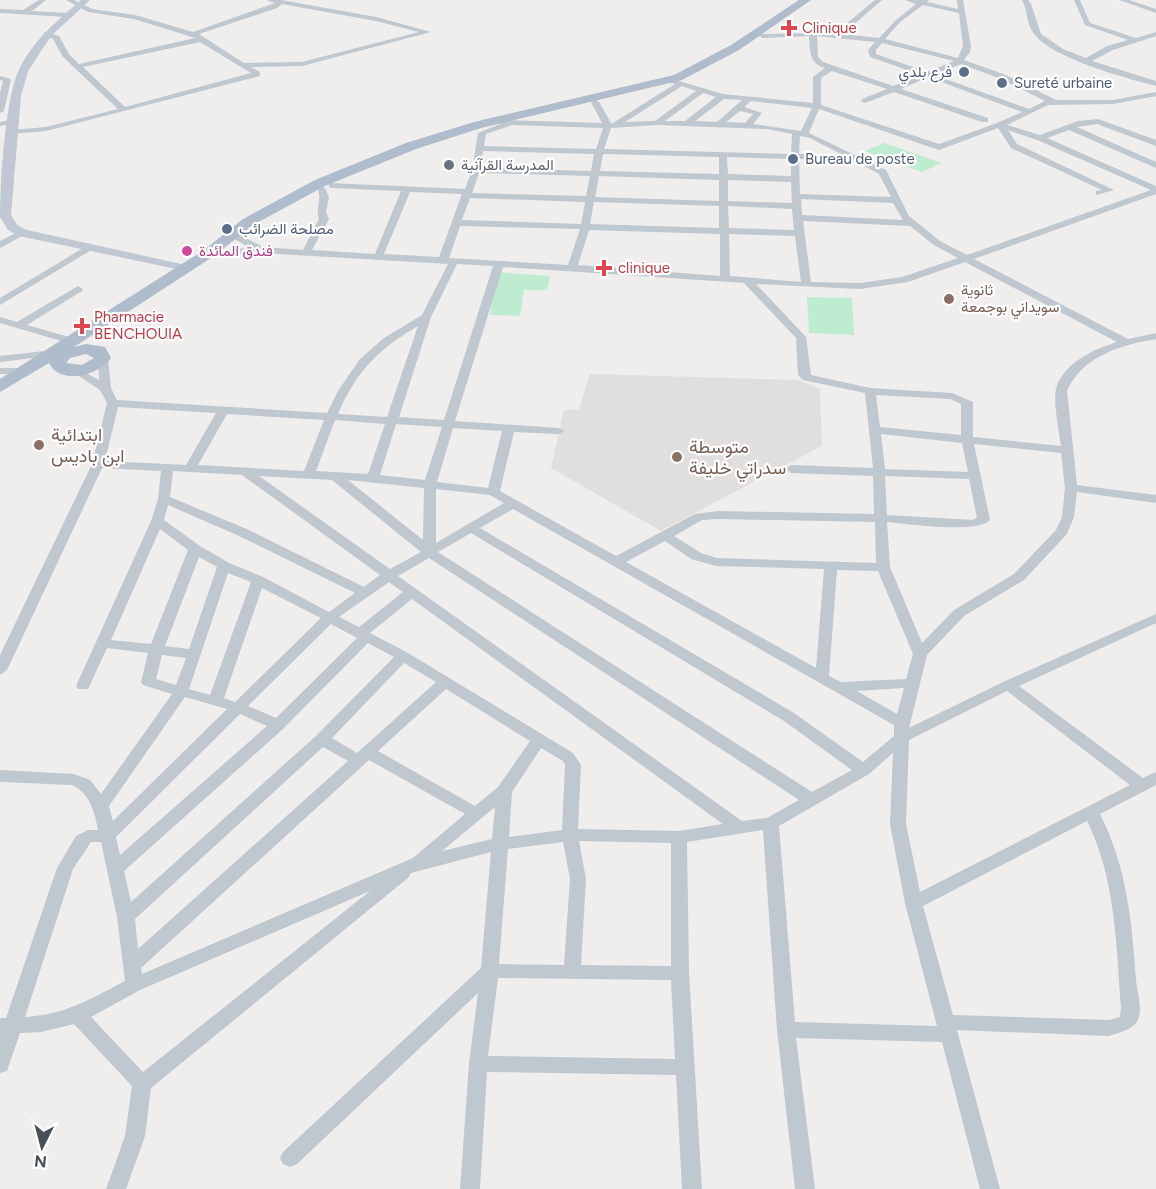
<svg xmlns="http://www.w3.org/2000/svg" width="1156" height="1189" viewBox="0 0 1156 1189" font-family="Figtree,Vazirmatn,sans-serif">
<rect width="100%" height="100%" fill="#f0eded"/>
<polygon fill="#e1dede" points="590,374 798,380 820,389 822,446 661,531 551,468 564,410 579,409"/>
<g fill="#bdecd1">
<polygon points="884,143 942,163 922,172 864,151"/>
<polygon points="495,272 550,276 547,290 524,290 520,316 490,315"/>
<polygon points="807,297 852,298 854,335 809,333"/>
</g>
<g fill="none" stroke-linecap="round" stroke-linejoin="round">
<g fill="#bfc7cf" fill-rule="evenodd">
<polygon points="39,0 46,0 32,11 67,13 70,15 67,17 0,13 0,9 23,10"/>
<path d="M66 0H74L92 9 135 15 193 32 275 3 266 0H281L376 17 431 32 302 66 251 67 260 72V76L46 131 10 134V130H13L46 127 118 109 63 57 53 39 44 36V32L59 36 69 54 79 64 195 38 134 19 88 12ZM282 4 376 21 419 32 302 62 244 63 199 34 277 8ZM200 42 251 73 125 107 83 67Z"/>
<path d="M875 0H882L843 34 879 38 896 20 916 4 905 0H929L927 2 958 9 957 0H963L971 46 970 52 964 60 1006 75 1056 100H1113L1156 92V96L1113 104 1048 105 1007 125 1040 135 1078 121 1098 119 1156 140V146L1097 124 1077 127 1156 162V168L1069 130 1047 138 1156 186V194L974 259 1128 339 1156 333V339C1121 345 1082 356 1067 391L1077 485 1156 495V503L1077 492 1074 517 1067 534 1024 580 964 616 927 655 909 728 1003 682 1156 614V623L1019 686 1143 778 1156 772V785L1100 814C1127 867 1132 922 1136 980 1137 991 1142 1006 1139 1017 1135 1030 1120 1032 1109 1036L957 1030 1000 1189H980L942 1042 796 1038 815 1189H795L777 1030 763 830 687 842 689 973 702 1189H682L676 1075 487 1072 480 1189H460L469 1064 478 993 297 1164 290 1167 283 1164 280 1158 283 1152 481 968 491 852 411 873 409 877 151 1088 145 1136 126 1189H106L125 1136 132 1086 74 1024 41 1032 20 1033 7 1071 0 1073V1018H6L57 868 76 836 88 830H98C95 813 90 793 72 785L0 782V770L74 774 90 780 101 794 172 694 143 685 141 682 148 653 107 648 88 689H78L76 686 151 521 158 499 161 471 102 468 7 670 0 675V655L92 464 107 403 100 390 71 371 76 368 99 380 98 358 103 355 108 358 111 388 117 400 327 413 338 391 360 359 384 338 422 315 448 264 261 253 209 256 206 255V251L250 248 231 237V233L234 232 263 247 303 250 319 219C315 209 322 200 318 190L322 187 325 188 329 197 326 212 329 219 312 250 375 254 401 191 332 188 329 187V183L465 189 472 170 478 133 500 124 499 120 602 123 591 102 595 100 599 102 611 123H613L675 84 666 82V78H669L723 94 813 103V77L825 68C809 63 810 52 809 36L763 38 759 36 763 34 835 33ZM923 5 959 13 963 46 958 58 885 39 900 22ZM817 36 875 42 868 50 870 57 921 75 893 86 823 62 818 57ZM882 43 954 61 927 72 876 54V50ZM961 64 1001 79 1045 101 1029 109 934 75ZM832 71 887 89 862 99 861 101 865 103 894 92 982 122H988V118L901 89 928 77 1022 112 997 123 939 144 821 105V78ZM682 86 696 91 655 121 625 122ZM703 93 716 97 685 121H665ZM724 99 742 100 717 122 695 121ZM751 101 812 108 801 131 753 124 762 113 744 107ZM819 109 939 150 998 128 1011 148 1102 190 1096 191V195L1114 190 1017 144 1008 130 1037 140 1151 190 967 255 940 241 909 216 886 170 809 133ZM740 111 753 114 745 123 726 122ZM512 125 603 128 596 149 484 146 486 134ZM657 125 767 129 792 134 791 154 604 149 611 128ZM800 136 810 138 843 155 799 154ZM483 151 594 154 591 171 481 168ZM603 154 719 157V174L600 171ZM727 157 791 159V176L728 174ZM799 159 853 160 879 174 891 197 800 194ZM479 173 590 176 586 196 472 193ZM599 176 719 180V201L595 197ZM728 180 791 182 792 203 728 201ZM410 192 462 194 439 257 384 254ZM470 198 585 202 581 224 462 220ZM801 199 893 203 903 220 802 215ZM594 202 719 206V228L590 224ZM728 206 792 209 794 230 729 228ZM803 221 910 226 934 245 958 258 902 277 860 283 811 282ZM460 226 580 229 568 265 449 258ZM589 230 720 234V276L578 265ZM729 234 795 236 801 282 730 276ZM965 262 1117 342C1094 349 1063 363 1056 389 1053 402 1059 431 1061 446L973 437V402L952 393 870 388 811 375 806 337 756 284 860 289 908 282ZM457 264 493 266 444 420 399 417 431 317ZM503 267 744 283 796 338 798 375 803 380 865 393 873 468 791 465 785 469 791 473 873 476 874 514 718 511 695 514 616 556 500 491 514 432 559 434 565 431 559 428 455 421ZM418 326 387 417 338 414C356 372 378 349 418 326ZM876 395 950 399 961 404V435L880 427ZM118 407 216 413 186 465 105 461ZM227 414 324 420 304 471 198 465ZM335 420 385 424 368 474 316 471ZM396 424 442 427 425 480 380 475ZM453 428 502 431 488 488 437 482ZM881 434 962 443 968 472 885 469ZM974 444 1061 453 1065 488 1062 517 1056 530 1014 574 954 610 922 643 890 567 887 522C909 524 976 534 990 520ZM173 471 242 475 380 575 364 587 249 530 170 497ZM259 476 332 480 421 552 390 569ZM885 476 969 479 977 518 972 520 887 515ZM348 480 424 488 423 540ZM436 489 490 495 504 503 436 543ZM168 505 239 536 355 593 329 612 263 577 229 563 200 546 164 520ZM513 509 894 725V736L863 762 794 713 480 528ZM718 519 875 522 876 563 717 558 701 553 674 536 702 520ZM160 529 188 550 151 644 111 640ZM471 533 784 721 852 770 812 792 438 552ZM665 541 691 559 716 566 824 569 816 668 626 562ZM199 557 217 567 189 649 165 646ZM429 558 799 800 767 818 742 821 398 576ZM837 570 878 571 913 654 906 679 841 682 829 676ZM228 573 251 582 210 695 189 689ZM389 582 403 592 359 627 339 617ZM262 588 321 618 235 702 224 698ZM412 599 723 824 679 831 578 829 581 765 573 753 408 653 370 633ZM331 624 357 638 276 718 248 706ZM368 643 394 657 317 735 131 902 124 871 283 729ZM162 655 186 658 176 685 156 679ZM404 663 436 682 357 753 332 738ZM904 688 897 714 857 691ZM446 689 530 741 498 787 475 806 378 751ZM1007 691 1130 785 920 892 906 824 909 740ZM185 697 227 709 113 821 109 806ZM240 714 267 726 120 855 116 837ZM323 747 348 761 138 949 135 919ZM541 748 563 761 565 765 562 830 509 837 512 792ZM893 753 890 824 905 903 937 1026 795 1022 779 826 869 774ZM369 760 465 814 413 858 142 974 141 968ZM495 807 492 839 442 851ZM1087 821C1116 879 1116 945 1121 1008L1120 1017 1109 1020 953 1015 923 906ZM579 841 671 843V966L581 965 586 879ZM91 842H101L117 917 125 981C91 999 64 1015 25 1017L73 869ZM563 842 570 879 564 965 499 964 508 849ZM370 891 143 1072 91 1017 140 990ZM498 978 671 980 675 1059 488 1056Z"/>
<path d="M1022 0H1028L1031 4 1041 34 1063 49 1086 58 1107 46 1128 40 1085 25 1074 0H1080L1090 23 1136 38 1156 32V36L1113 50 1092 61 1156 81V86C1126 78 1054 59 1035 35 1026 25 1028 11 1022 0Z"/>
<polygon points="1119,0 1129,0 1156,9 1156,13"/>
<polygon points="0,76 11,79 4,111 0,113 0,93 3,81 0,80"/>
<polygon points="16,119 19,119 19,123 0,126 0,122"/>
<polygon points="20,231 28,233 0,248 0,241"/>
<polygon points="85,247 93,249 0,305 0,298"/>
<polygon points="78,286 83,289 82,291 27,325 76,339 76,343 68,343 0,323 0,317 17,322"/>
<polygon points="53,350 57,351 57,355 0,362 0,356"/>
<polygon points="0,368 25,368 30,371 25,374 0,374"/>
</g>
<path fill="#bfc8d3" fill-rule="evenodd" d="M81 0H90L51 36 28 71 21 96 11 215 17 225 27 230 186 265V271L19 236 8 230 0 217C0 183 5 101 18 72 31 42 57 21 81 0Z"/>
<path fill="#aebccb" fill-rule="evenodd" d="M799 0H811L739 50 682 80 481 128 416 149 325 186 253 225 214 256 74 347 86 344 105 347 111 358C100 375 60 386 49 363L0 392V379L204 250 243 219 315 180 406 143 474 122 674 75 731 45ZM86 354 94 358 82 365 66 363 70 358Z"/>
</g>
<g fill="#e0444e" stroke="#fff" stroke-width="2">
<path d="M786 19h6v6h6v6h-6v6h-6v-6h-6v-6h6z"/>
<path d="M601 259h6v6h6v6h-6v6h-6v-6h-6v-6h6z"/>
<path d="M79 317h6v6h6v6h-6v6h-6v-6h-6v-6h6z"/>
</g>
<g fill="#5c6f8a" stroke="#fff" stroke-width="2">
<circle cx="964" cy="72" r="6"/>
<circle cx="1002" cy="83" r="6"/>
<circle cx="793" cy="159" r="6"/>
<circle cx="227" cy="229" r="6"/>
</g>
<circle fill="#6b7280" stroke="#fff" stroke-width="2" cx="449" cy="165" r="6"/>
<circle fill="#d1479c" stroke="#fff" stroke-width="2" cx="187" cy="251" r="6"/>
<g fill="#8d6e63" stroke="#fff" stroke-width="2">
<circle cx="949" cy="299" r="6"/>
<circle cx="39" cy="445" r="6"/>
<circle cx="677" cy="457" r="6"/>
</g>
<g text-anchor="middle" stroke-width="4.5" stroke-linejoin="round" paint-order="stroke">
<g font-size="15" fill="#be3a42" stroke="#fff" text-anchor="start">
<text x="802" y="33">Clinique</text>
<text x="618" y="273">clinique</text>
<text x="94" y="322">Pharmacie<tspan x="94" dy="17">BENCHOUIA</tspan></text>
</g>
<g font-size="15" fill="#4e5e75" stroke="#fff" text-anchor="start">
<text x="952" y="77" text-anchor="end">فرع بلدي</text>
<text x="1014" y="88">Sureté urbaine</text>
<text x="805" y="164">Bureau de poste</text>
<text x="239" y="234">مصلحة الضرائب</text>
</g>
<g font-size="15" fill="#5b616d" stroke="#fff" text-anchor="start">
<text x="461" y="170">المدرسة القرآنية</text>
</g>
<g font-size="15" fill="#b23c85" stroke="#fff" text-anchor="start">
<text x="199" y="256">فندق المائدة</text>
</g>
<g font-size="15" fill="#785e54" stroke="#fff" text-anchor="start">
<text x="961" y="295">ثانوية<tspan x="961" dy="17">سويداني بوجمعة</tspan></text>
</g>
<g font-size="18" fill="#785e54" stroke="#fff" text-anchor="start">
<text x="51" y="441">ابتدائية<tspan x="51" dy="21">ابن باديس</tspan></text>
<text x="689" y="453">متوسطة<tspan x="689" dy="21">سدراتي خليفة</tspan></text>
</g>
</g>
<g transform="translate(42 1147) rotate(186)" stroke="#ffffff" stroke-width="4.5" paint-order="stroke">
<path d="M0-4.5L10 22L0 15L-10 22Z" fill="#475059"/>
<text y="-9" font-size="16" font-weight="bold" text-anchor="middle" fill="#475059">N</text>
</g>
</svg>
